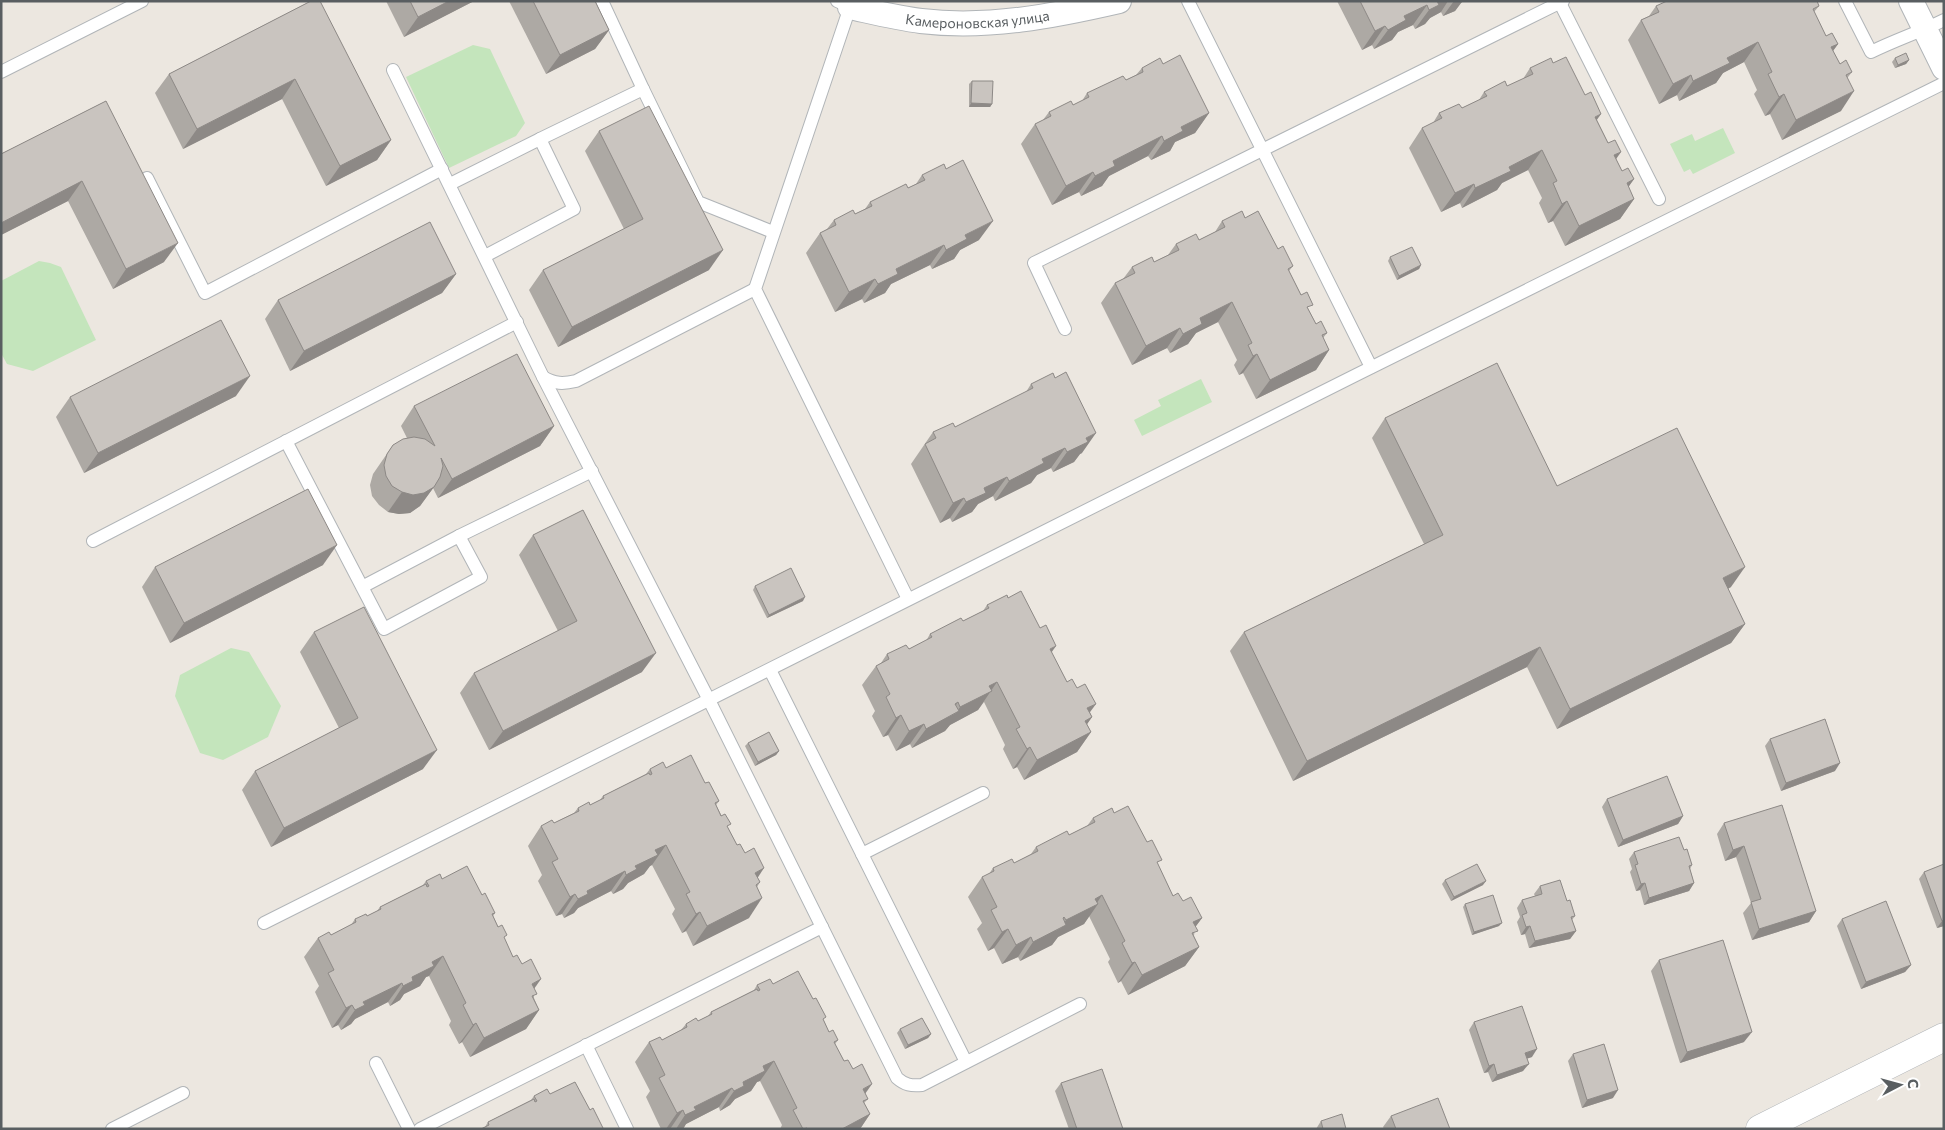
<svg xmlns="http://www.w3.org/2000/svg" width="1945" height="1130" viewBox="0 0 1945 1130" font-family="Commissioner,sans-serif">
<rect width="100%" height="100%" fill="#ece7e0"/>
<g fill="#c4e5bc">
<polygon points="473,45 490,49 525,123 516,136 449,168 406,77"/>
<polygon points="1723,128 1735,153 1693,174 1690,169 1684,172 1670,144 1692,134 1695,141"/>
<polygon points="39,261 50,263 61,267 96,340 33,371 7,364 1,353 1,281"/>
<polygon points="1201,379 1212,402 1142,436 1134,420 1161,406 1158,400"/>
<polygon points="231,648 249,652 281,706 268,737 223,760 200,753 175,696 180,675"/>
</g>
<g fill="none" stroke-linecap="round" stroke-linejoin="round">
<g stroke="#b1b5b8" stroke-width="14">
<g id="service">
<polyline points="602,1 643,89"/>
<polyline points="837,1 850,7 755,289 908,599"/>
<polyline points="1188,1 1371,367"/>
<path d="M1845 1 1871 52C1895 40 1920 32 1944 20"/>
<polyline points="1560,3 1659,199"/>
<path d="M393 70 543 377 709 700 897 1078C905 1085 911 1086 922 1085L1080 1004"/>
<polyline points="1,72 142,1"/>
<polyline points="540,139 643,89 698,202 773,232"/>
<polyline points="147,178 205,293 442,169"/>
<polyline points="450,184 540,139 574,209 485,256"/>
<polyline points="1065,329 1034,263 1563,1"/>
<path d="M543 377C555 384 563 384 576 381L755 289"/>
<polyline points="286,441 384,629 481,577 459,536 362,587"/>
<polyline points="459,536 592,471"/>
<polyline points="93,541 517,322"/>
<polyline points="770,670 966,1062"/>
<polyline points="862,854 983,793"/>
<polyline points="264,923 1356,375 1944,83"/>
<polyline points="586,1045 627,1129"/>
<polyline points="376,1063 409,1129"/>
<polyline points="112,1129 183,1093"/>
<polyline points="420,1129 822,927"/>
</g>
</g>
<g stroke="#b1b5b8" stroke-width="26">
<g id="minor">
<polyline points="1911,1 1944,68"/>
<path id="s1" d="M850 7C873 12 897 18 921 21 988 29 1054 16 1119 1"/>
</g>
</g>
<g stroke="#b1b5b8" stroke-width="29">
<polyline id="tertiary" points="1760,1129 1944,1037"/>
</g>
<use href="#service" stroke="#fff" stroke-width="12"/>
<use href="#minor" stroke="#fff" stroke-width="24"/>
<use href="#tertiary" stroke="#fff" stroke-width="28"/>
</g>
<g fill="#ada9a4">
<polygon points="311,1 391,140 377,160 326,186 282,99 183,149 155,93 169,74"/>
<polygon points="386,1 474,1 404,37"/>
<polygon points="509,1 595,1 609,30 595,49 546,74"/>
<polygon points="1337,1 1463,1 1461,3 1455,11 1443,16 1441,12 1430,18 1425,24 1415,29 1413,25 1398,32 1392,40 1374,49 1372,45 1362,50"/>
<polygon points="1656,6 1819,6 1814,12 1826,36 1838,44 1833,51 1840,64 1852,72 1848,77 1841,111 1782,140 1770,114 1765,116 1754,94 1757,90 1744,62 1723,73 1716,83 1679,101 1677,95 1659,104 1628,40 1641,20 1649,16"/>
<polygon points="1895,58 1909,60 1906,64 1895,68 1892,62"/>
<polygon points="1553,63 1597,120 1622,171 1634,179 1628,187 1634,199 1620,219 1565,246 1553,221 1548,223 1539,203 1542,198 1528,170 1502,183 1497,190 1462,208 1460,203 1441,212 1409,148 1422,128 1433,123 1439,113 1462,108 1479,100 1484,92 1507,86 1523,79 1530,68"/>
<polygon points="1163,64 1209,113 1195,133 1175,142 1170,151 1151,160 1148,156 1109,176 1102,186 1081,196 1079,192 1052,205 1021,144 1035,124 1043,120 1049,112 1073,105 1082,101 1087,93 1126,80 1136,75 1142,68"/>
<polygon points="972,81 992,104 990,107 969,107 969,84"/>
<polygon points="106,101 164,262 113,289 68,201 1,235 1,154"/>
<polygon points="599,131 709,270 558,347 529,290 543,270 624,229 585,151"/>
<polygon points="922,175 979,240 960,250 954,259 932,269 930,265 891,284 885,293 864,303 862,299 835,312 806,253 820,233 827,229 834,220 855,214 865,209 870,202 908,188 916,184"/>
<polygon points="1245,218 1278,249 1293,266 1289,271 1316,324 1327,333 1323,338 1329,350 1316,370 1256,399 1243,373 1239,375 1234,365 1237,360 1218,322 1196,333 1188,344 1170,353 1167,348 1132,365 1101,303 1115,283 1123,279 1132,267 1154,262 1168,255 1176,244 1199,240 1215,232 1222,221"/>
<polygon points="1390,257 1421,265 1419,269 1397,280 1388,261"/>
<polygon points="456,274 442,293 290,371 265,319 278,300"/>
<polygon points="1031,384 1082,453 1080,454 1074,462 1053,472 1051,468 1037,475 1031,483 995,501 993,496 978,504 972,512 952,522 950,518 940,523 911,464 933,432 955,427 1026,392"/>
<polygon points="236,396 84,473 56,417 70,397"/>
<polygon points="414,406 554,426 540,446 438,498 433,488 420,506 410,513 399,514 388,512 379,505 372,496 370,485 373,474 393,445 407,438 401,426"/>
<polygon points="1385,418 1557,486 1731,587 1728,589 1745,624 1731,643 1557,729 1527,667 1293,781 1230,651 1244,632 1424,544 1372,438"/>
<polygon points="533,535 642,672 489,750 460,693 474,673 558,631 519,555"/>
<polygon points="323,565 170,643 142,587 155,567"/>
<polygon points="755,586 803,601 767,618 753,590"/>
<polygon points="1008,598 1051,653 1067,682 1090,712 1092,717 1087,724 1091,732 1077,752 1024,780 1017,767 1013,769 1003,749 1005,745 984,702 978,710 950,725 945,731 912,748 910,744 896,751 888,735 883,737 872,716 875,711 862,685 876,666 881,663 887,654 909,649 926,641 930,634 963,621 983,611 987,605"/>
<polygon points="314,632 423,769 271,847 242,790 255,771 339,728 300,652"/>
<polygon points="1770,739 1835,771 1781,791 1765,746"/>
<polygon points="748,743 779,751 776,755 755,766 745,746"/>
<polygon points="666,768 705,783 719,801 716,805 737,845 760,882 757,887 749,918 693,946 686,931 682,933 672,914 675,909 652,865 650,866 644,874 628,883 623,889 613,894 611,891 578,908 574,913 564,918 562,914 556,916 538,881 542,875 528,846 541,826 554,823 574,813 578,808 590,805 600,800 603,796 646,774 650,769"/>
<polygon points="1607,799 1683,816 1678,824 1618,847 1602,807"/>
<polygon points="1114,813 1158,865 1173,896 1183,901 1202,918 1195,927 1194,936 1199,947 1185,966 1128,995 1121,981 1118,983 1108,962 1110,959 1089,916 1084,924 1058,937 1052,945 1020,961 1018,957 1002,964 994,948 988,951 977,929 982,923 968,897 982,877 989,874 993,868 1014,863 1031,854 1036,847 1069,835 1087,826 1093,818"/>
<polygon points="1724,823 1816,911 1809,922 1752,940 1743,913 1751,903 1736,857 1725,861 1717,834"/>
<polygon points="1684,850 1692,865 1690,869 1694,883 1689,891 1644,905 1640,890 1636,891 1630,872 1632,869 1629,859 1634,852"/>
<polygon points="1944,864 1944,926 1937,928 1919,879 1924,872"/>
<polygon points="442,879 482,895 495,913 493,916 513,957 534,989 534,998 539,1010 526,1029 470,1057 462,1042 459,1044 449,1025 451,1021 429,976 426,977 420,986 404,994 400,1000 390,1006 388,1002 355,1019 351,1024 341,1030 338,1025 332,1028 315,992 319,986 304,957 318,938 331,935 351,925 355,919 367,916 377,911 380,907 423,885 426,881"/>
<polygon points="1445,880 1483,885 1451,901 1442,884"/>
<polygon points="1540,886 1567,901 1575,916 1572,920 1576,931 1570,939 1529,948 1525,934 1521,935 1517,922 1520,917 1517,908 1522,900 1535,896 1534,894"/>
<polygon points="1465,904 1499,926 1472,935 1463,907"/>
<polygon points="1842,919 1911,965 1905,972 1861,989 1837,926"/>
<polygon points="1659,960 1744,1042 1680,1063 1651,971"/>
<polygon points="773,984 824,1021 829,1032 838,1040 835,1044 844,1061 865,1094 868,1099 864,1103 870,1114 860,1129 780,1129 782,1125 760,1081 757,1082 751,1091 735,1099 730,1105 720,1111 719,1107 686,1124 683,1129 661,1129 646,1097 650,1091 635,1062 649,1042 662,1040 681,1030 686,1024 698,1021 708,1016 711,1012 754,990 757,985"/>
<polygon points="1474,1022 1532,1057 1527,1058 1523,1071 1492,1082 1488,1072 1484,1073 1469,1030"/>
<polygon points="900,1029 931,1034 928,1038 905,1049 897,1033"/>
<polygon points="1573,1054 1613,1098 1582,1108 1568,1061"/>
<polygon points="1061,1083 1123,1129 1069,1129 1055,1091"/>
<polygon points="550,1094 590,1110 485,1127 488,1122 531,1100 534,1096"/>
<polygon points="1391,1116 1450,1129 1384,1129 1383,1127"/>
<polygon points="1321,1121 1346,1129 1316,1129"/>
</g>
<g fill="#8d8986">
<polygon points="449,1 474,1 404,37 418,17"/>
<polygon points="1437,1 1448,1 1441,12 1430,18 1425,24 1415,29 1429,10"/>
<polygon points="1454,1 1463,1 1461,3 1455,11 1443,16"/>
<polygon points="1427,5 1413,25 1398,32 1392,40 1374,49 1388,30 1404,16"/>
<polygon points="1385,26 1372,45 1362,50 1375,31"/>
<polygon points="609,30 595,49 546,74 560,55"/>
<polygon points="1758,42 1744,62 1723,73 1716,83 1679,101 1693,81 1727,58"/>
<polygon points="1838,44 1824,63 1831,47"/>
<polygon points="1909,60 1906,64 1895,68 1898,65"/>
<polygon points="1691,75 1677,95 1659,104 1673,84"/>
<polygon points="295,79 282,99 183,149 197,129"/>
<polygon points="1854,91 1841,111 1782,140 1796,120"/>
<polygon points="1784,94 1770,114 1765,116 1779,97"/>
<polygon points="971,103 992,104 990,107 969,107"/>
<polygon points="1209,113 1195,133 1175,142 1170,151 1151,160 1164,141 1181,127"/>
<polygon points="1601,114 1587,134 1595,117"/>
<polygon points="1162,136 1148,156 1109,176 1102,186 1081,196 1095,176 1113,161"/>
<polygon points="391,140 377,160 326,186 340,166"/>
<polygon points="1542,150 1528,170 1502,183 1497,190 1462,208 1475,188 1509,167"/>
<polygon points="1621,152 1607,172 1614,155"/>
<polygon points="1093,172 1079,192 1052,205 1066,186"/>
<polygon points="1634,179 1620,199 1627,183"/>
<polygon points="82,181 68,201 1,235 1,223"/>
<polygon points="1474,184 1460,203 1441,212 1455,193"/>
<polygon points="1634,199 1620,219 1565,246 1579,226"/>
<polygon points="1567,201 1553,221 1548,223 1562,204"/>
<polygon points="993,221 979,240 960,250 954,259 932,269 946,250 965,235"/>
<polygon points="178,243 164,262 113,289 126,269"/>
<polygon points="944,245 930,265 891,284 885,293 864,303 878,284 896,269"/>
<polygon points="723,250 709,270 558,347 572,327"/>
<polygon points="1421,265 1419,269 1397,280 1399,276"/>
<polygon points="456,274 442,293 290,371 304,351"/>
<polygon points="875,279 862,299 835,312 849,292"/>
<polygon points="1232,302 1218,322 1196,333 1188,344 1170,353 1183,334 1200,318"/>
<polygon points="1180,328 1167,348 1132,365 1146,346"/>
<polygon points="1329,350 1316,370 1256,399 1270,380"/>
<polygon points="1257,354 1243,373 1239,375 1253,356"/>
<polygon points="250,376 236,396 84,473 98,453"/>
<polygon points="554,426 540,446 438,498 452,479"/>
<polygon points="1096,433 1082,453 1080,454 1074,462 1053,472 1067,452 1086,438"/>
<polygon points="1065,448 1051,468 1037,475 1031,483 995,501 1009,481 1042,459"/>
<polygon points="1007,477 993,496 978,504 972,512 952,522 966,502 984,488"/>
<polygon points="434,487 420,506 410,513 399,514 388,512 402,492"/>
<polygon points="964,498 950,518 940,523 953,503"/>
<polygon points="337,545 323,565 170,643 184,623"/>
<polygon points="1745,567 1731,587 1709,598 1723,578"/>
<polygon points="805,597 803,601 767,618 769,615"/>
<polygon points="1745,624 1731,643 1557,729 1570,709"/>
<polygon points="1056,646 1042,666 1050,649"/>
<polygon points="1540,647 1527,667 1293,781 1307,761"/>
<polygon points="656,653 642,672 489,750 503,731"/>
<polygon points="997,682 978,710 950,725 945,731 912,748 926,729 955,704 958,702 948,717 956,713 960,707 989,686"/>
<polygon points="1096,704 1082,723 1087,708"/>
<polygon points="901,715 888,735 883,737 896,718"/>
<polygon points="1092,717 1078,737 1085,721"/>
<polygon points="924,724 910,744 896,751 909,731"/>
<polygon points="1091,732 1077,752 1024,780 1037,760"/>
<polygon points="1030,747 1017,767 1013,769 1027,749"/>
<polygon points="437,750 423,769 271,847 284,828"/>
<polygon points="779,751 776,755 755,766 758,762"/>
<polygon points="1840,763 1835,771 1781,791 1786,783"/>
<polygon points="1683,816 1678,824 1618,847 1623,840"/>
<polygon points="666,845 652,865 650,866 644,874 628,883 623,889 613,894 626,875 635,866 655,850"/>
<polygon points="1744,846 1736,857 1725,861 1733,850"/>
<polygon points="764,868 751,888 755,873"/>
<polygon points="625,871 611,891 578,908 574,913 564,918 578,899 587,891"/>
<polygon points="1486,881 1483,885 1451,901 1454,897"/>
<polygon points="1645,883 1640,890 1636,891 1641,884"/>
<polygon points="1694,883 1689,891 1644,905 1649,898"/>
<polygon points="575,894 562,914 556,916 570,897"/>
<polygon points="1102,895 1095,906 1098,904 1084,924 1058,937 1052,945 1020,961 1033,942 1064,917 1055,931 1061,928 1066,920 1095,899"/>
<polygon points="762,898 749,918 693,946 707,926"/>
<polygon points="1816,911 1809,922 1752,940 1759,929"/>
<polygon points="700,912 686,931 682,933 696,914"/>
<polygon points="1202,918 1188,937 1193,922"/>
<polygon points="1944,920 1944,926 1937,928 1942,921"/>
<polygon points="1502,923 1499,926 1472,935 1474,932"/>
<polygon points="1530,926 1525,934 1521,935 1526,927"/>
<polygon points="1008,929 994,948 988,951 1002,932"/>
<polygon points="1576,931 1570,939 1529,948 1535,941"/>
<polygon points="1031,937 1018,957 1002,964 1016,945"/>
<polygon points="1199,947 1185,966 1128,995 1142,975"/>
<polygon points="443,956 429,976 426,977 420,986 404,994 400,1000 390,1006 403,986 412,977 432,962"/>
<polygon points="1135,962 1121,981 1118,983 1132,963"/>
<polygon points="1911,965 1905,972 1861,989 1866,982"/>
<polygon points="541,979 527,999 532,984"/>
<polygon points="402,983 388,1002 355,1019 351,1024 341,1030 355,1010 363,1002"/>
<polygon points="352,1005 338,1025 332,1028 346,1008"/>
<polygon points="539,1010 526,1029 470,1057 484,1038"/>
<polygon points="476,1023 462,1042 459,1044 473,1025"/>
<polygon points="1752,1032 1744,1042 1680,1063 1687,1052"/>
<polygon points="931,1034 928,1038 905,1049 908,1045"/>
<polygon points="1537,1049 1532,1057 1520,1061 1525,1053"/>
<polygon points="774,1061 760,1081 757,1082 751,1091 735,1099 730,1105 720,1111 734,1091 743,1082 763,1066"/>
<polygon points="1494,1064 1488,1072 1484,1073 1489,1066"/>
<polygon points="1529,1064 1523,1071 1492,1082 1497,1075"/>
<polygon points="872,1084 858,1104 863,1089"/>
<polygon points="732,1088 719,1107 686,1124 683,1129 676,1129 685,1115 694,1107"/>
<polygon points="1618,1090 1613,1098 1582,1108 1587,1100"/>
<polygon points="683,1110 670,1129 666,1129 677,1113"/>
<polygon points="870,1114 860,1129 842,1129"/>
</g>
<g fill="#c9c4bf" stroke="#8d8986">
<polygon points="311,1 320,1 391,140 340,166 295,79 197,129 169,74"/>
<polygon points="410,1 449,1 418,17"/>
<polygon points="533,1 595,1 609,30 560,55"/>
<polygon points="1360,1 1437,1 1439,5 1429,10 1427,5 1404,16 1406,20 1388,30 1385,26 1375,31"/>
<polygon points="1667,1 1817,1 1819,6 1813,9 1826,36 1832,33 1838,44 1831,47 1840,64 1846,60 1852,72 1846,75 1854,91 1796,120 1784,94 1779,97 1768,74 1772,72 1758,42 1727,58 1730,63 1693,81 1691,75 1673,84 1641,20 1659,12 1656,6"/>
<polygon points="1906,53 1909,60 1898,65 1895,58"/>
<polygon points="1180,55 1209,113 1181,127 1183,131 1164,141 1162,136 1113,161 1115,166 1095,176 1093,172 1066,186 1035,124 1051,116 1049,112 1071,101 1073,105 1089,97 1087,93 1123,76 1126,80 1143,72 1142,68 1160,58 1163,64"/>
<polygon points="1566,57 1585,95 1591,92 1601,114 1595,117 1608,143 1615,140 1621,152 1614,155 1622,171 1628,168 1634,179 1627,183 1634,199 1579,226 1567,201 1562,204 1553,183 1557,181 1542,150 1509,167 1511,171 1475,188 1474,184 1455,193 1422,128 1442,118 1439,113 1459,104 1462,108 1487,96 1484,92 1505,81 1507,86 1533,74 1530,68 1551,58 1553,63"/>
<polygon points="972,81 993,81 992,104 971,103"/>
<polygon points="106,101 178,243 126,269 82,181 1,223 1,154"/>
<polygon points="649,106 723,250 572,327 543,270 643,219 599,131"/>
<polygon points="963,160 993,221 965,235 967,239 946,250 944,245 896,269 898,274 878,284 875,279 849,292 820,233 836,225 834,220 853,210 855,214 872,206 870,202 906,184 908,188 925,180 922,175 944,164 946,169"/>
<polygon points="1242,211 1245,218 1258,211 1278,249 1283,246 1293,266 1288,269 1301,295 1307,292 1313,305 1307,307 1316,324 1321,321 1327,333 1322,335 1329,350 1270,380 1257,354 1253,356 1248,345 1252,343 1232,302 1200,318 1202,324 1183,334 1180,328 1146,346 1115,283 1135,273 1132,267 1152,257 1154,262 1179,250 1176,244 1196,234 1199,240 1225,227 1222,221"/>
<polygon points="430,222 456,274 304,351 278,300"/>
<polygon points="1412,247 1421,265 1399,276 1390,257"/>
<polygon points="221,320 250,376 98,453 70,397"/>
<polygon points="517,354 554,426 452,479 441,458 443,466 440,477 434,487 424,493 413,495 402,492 392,486 386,476 384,465 387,454 393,445 403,439 414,437 425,439 435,446 414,406"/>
<polygon points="1497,363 1557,486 1677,428 1745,567 1723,578 1745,624 1570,709 1540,647 1307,761 1244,632 1443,535 1385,418"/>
<polygon points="1066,372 1096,433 1086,438 1088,442 1067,452 1065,448 1042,459 1044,463 1009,481 1007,477 984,488 986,493 966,502 964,498 953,503 925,444 936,438 933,432 953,423 955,427 1033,388 1031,384 1053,373 1055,378"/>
<polygon points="308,489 337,545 184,623 155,567"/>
<polygon points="583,510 656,653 503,731 474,673 577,621 533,535"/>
<polygon points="791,568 805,597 769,615 755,586"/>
<polygon points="1021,591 1040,628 1046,625 1056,646 1050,649 1067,682 1072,679 1077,688 1085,684 1096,704 1087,708 1092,717 1085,721 1091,732 1037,760 1030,747 1027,749 1016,729 1020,727 997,682 989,686 992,691 960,707 958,702 955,704 959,711 926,729 924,724 909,731 901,715 896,718 886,697 890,694 876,666 889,659 887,654 906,645 909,649 932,637 930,634 961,618 963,621 989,608 987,605 1007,595 1008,598"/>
<polygon points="364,607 437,750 284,828 255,771 358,718 314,632"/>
<polygon points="1825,719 1840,763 1786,783 1770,739"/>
<polygon points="769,732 779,751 758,762 748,743"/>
<polygon points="691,755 705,783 709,782 719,801 715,803 721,816 725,814 731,824 727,826 737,845 740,844 745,853 754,848 764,868 755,873 760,882 756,885 762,898 707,926 700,912 696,914 686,894 690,892 666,845 655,850 658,855 635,866 637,869 626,875 625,871 587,891 588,894 578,899 575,894 570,897 552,862 558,859 541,826 552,820 554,823 579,811 578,808 589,802 590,805 604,798 603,796 649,773 650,775 652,774 650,769 663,762 666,768"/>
<polygon points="1667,776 1683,816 1623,840 1607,799"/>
<polygon points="1782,805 1816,911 1759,929 1751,902 1761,899 1744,846 1733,850 1724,823"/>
<polygon points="1128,806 1147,842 1152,840 1162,860 1157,862 1173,896 1178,893 1183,901 1191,897 1202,918 1193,922 1198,931 1192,933 1199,947 1142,975 1135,962 1132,963 1122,943 1125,941 1102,895 1095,899 1098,904 1066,920 1064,917 1063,918 1066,925 1033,942 1031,937 1016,945 1008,929 1002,932 991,910 997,907 982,877 994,871 993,868 1012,859 1014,863 1038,851 1036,847 1067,831 1069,835 1095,822 1093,818 1112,808 1114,813"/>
<polygon points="1679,837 1684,850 1687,849 1692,865 1689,866 1694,883 1649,898 1645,883 1641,884 1635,865 1638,864 1634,852"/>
<polygon points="1477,864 1486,881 1454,897 1445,880"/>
<polygon points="1944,864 1944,920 1942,921 1924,872"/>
<polygon points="467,866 482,895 485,893 495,913 492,914 498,927 502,925 507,935 504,937 513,957 517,955 522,964 531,959 541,979 532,984 537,994 532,996 539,1010 484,1038 476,1023 473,1025 463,1005 466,1003 443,956 432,962 434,966 412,977 413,981 403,986 402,983 363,1002 365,1005 355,1010 352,1005 346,1008 328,973 334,970 318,938 329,932 331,935 356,922 355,919 366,914 367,916 381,909 380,907 426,884 427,887 429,886 426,881 440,874 442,879"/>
<polygon points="1560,880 1567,901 1570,900 1575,916 1571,917 1576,931 1535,941 1530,926 1526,927 1522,915 1527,913 1522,900 1542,894 1540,886"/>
<polygon points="1493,895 1502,923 1474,932 1465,904"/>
<polygon points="1886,901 1911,965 1866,982 1842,919"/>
<polygon points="1723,940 1752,1032 1687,1052 1659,960"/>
<polygon points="798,971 813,999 816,998 826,1017 823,1019 829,1032 833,1030 838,1040 834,1042 844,1061 848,1060 853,1069 862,1064 872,1084 863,1089 868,1099 863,1101 870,1114 842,1129 808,1129 807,1128 803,1129 793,1110 797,1108 774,1061 763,1066 765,1071 743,1082 744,1086 734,1091 732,1088 694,1107 696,1110 685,1115 683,1110 677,1113 659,1078 665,1075 649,1042 660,1037 662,1040 687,1027 686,1024 696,1018 698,1021 712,1014 711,1012 757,989 758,991 760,990 757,985 770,979 773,984"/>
<polygon points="1522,1006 1537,1049 1525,1053 1529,1064 1497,1075 1494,1064 1489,1066 1474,1022"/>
<polygon points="922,1018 931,1034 908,1045 900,1029"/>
<polygon points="1604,1044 1618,1090 1587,1100 1573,1054"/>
<polygon points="1102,1069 1123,1129 1077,1129 1061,1083"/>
<polygon points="575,1082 590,1110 593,1108 603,1128 602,1129 481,1129 489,1125 488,1122 534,1099 535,1102 537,1101 534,1096 547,1089 550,1094"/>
<polygon points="1438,1098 1450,1129 1396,1129 1391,1116"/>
<polygon points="1342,1114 1346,1129 1323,1129 1321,1121"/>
</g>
<g text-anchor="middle" stroke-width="4" stroke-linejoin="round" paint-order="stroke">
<g font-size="14" fill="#595e61" stroke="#fff">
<text dy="5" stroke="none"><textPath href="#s1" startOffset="129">Камероновская улица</textPath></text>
</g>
</g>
<rect width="1945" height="1130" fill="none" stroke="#595e61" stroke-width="5"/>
<g transform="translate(1900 1085) rotate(84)" stroke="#ffffff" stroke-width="4" paint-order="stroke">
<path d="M0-4L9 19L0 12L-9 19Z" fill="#595e61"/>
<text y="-8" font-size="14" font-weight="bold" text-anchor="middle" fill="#595e61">С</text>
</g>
</svg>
